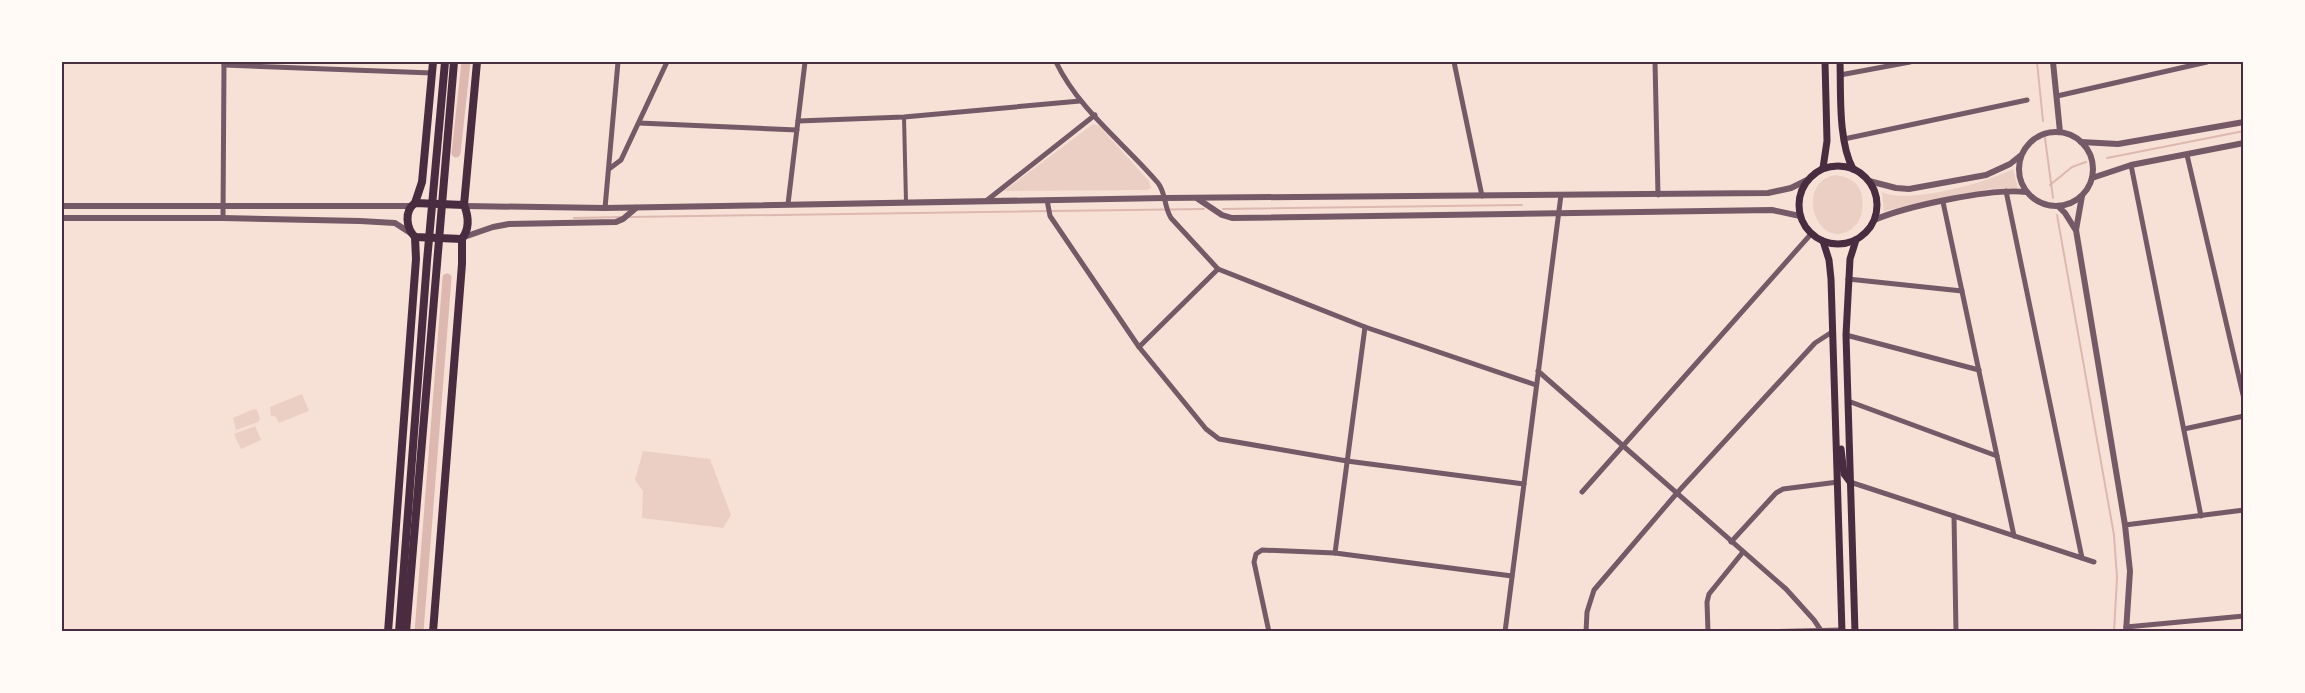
<svg xmlns="http://www.w3.org/2000/svg" width="2305" height="693" viewBox="0 0 2305 693" font-family="'Noto Sans',sans-serif">
<rect width="100%" height="100%" fill="#f7e1d7"/>
<g fill="#ebcfc5">
<polygon points="1093,124 1099,126 1149,181 1151,188 1147,190 1004,191"/>
<path d="M2013 169 2018 188 1990 189 1884 211 1882 192C1908 205 1989 182 2013 169Z"/>
<path d="M1836 175C1857 178 1865 190 1862 211 1861 219 1857 225 1850 230 1816 251 1794 181 1836 175Z"/>
<polygon points="302,394 309,411 279,423 275,416 271,416 270,407"/>
<polygon points="254,409 257,410 260,419 258,422 236,430 233,418"/>
<polygon points="255,426 261,440 241,449 234,434"/>
<polygon points="643,451 710,459 731,515 723,528 642,518 643,491 635,480"/>
</g>
<g fill="none" stroke-linecap="round" stroke-linejoin="round">
<g stroke="#dcb8b0" stroke-width="2">
<polyline points="2037,62 2043,121"/>
<polyline points="2045,138 2053,198"/>
<polyline points="2107,158 2244,131"/>
<polyline points="2050,185 2072,167 2086,162"/>
<polyline points="1223,209 1522,205"/>
<polyline points="2057,215 2114,535 2117,578 2114,632"/>
<polyline points="628,217 1204,209"/>
<polyline points="574,218 622,217"/>
</g>
<g stroke="#dcb8b0" stroke-width="9">
<polyline points="456,153 466,62"/>
<polyline points="419,632 447,278"/>
</g>
<polyline stroke="#755966" stroke-width="4" points="904,117 906,202"/>
<g stroke="#755966" stroke-width="5">
<path d="M1056 62C1079 110 1124 143 1158 183 1166 193 1164 207 1171 218L1218 269 1365 327 1536 385"/>
<polyline points="1454,62 1482,196"/>
<polyline points="1655,62 1658,195"/>
<polyline points="224,65 432,73"/>
<polyline points="1840,75 1910,62"/>
<polyline points="2057,96 2207,62"/>
<polyline points="798,121 904,117 1080,101"/>
<polyline points="639,123 797,130"/>
<polyline points="1844,139 2027,100"/>
<polyline points="2187,155 2244,399"/>
<polyline points="2131,165 2201,516"/>
<polyline points="609,169 621,160 667,62"/>
<polyline points="2006,191 2082,558"/>
<polyline points="1047,200 1050,216 1139,347 1206,429 1219,439 1347,461 1524,484"/>
<polyline points="986,201 1095,115"/>
<polyline points="1943,202 2014,536"/>
<polyline points="788,204 805,62"/>
<polyline points="605,208 618,62"/>
<polyline points="223,218 224,62"/>
<polyline points="1848,279 1962,291"/>
<polyline points="1846,335 1979,370"/>
<polyline points="1139,347 1218,269"/>
<polyline points="1538,371 1786,589 1814,620 1820,629"/>
<polyline points="1848,401 1997,456"/>
<polyline points="2184,429 2244,416"/>
<polyline points="1850,482 2094,562"/>
<polyline points="1582,492 1811,234"/>
<polyline points="1954,516 1956,632"/>
<polyline points="2125,525 2244,510"/>
<polyline points="1731,542 1776,493 1783,489 1838,482"/>
<polyline points="1335,553 1365,327"/>
<polyline points="2126,627 2244,616"/>
<polyline points="1269,632 1254,562 1256,554 1262,550 1335,553 1512,576"/>
<polyline points="1505,632 1561,195"/>
<polyline points="1586,632 1587,612 1594,590 1677,493 1815,343 1832,332"/>
<polyline points="1708,632 1707,602 1709,594 1743,552"/>
<polyline points="1758,632 1842,630"/>
</g>
<g stroke="#755966" stroke-width="6">
<polyline points="2053,62 2060,132"/>
<circle cx="2056" cy="169" r="37"/>
<polyline points="2081,142 2118,144 2244,122"/>
<polyline points="2092,178 2131,165 2244,143"/>
<polyline points="1869,181 1896,188 1909,189 1986,175 2010,164 2020,156"/>
<polyline points="2082,196 2076,230 2125,525 2130,571 2126,632"/>
<polyline points="1198,199 1222,215 1232,218 1772,210 1800,216"/>
<polyline points="62,206 410,206"/>
<polyline points="465,206 605,208 1165,198 1768,193 1791,188 1807,180"/>
<polyline points="2058,206 2065,213 2075,229"/>
<polyline points="62,218 223,218 360,221 395,223 412,234"/>
<path d="M1874 220C1907 206 1991 188 2026 192"/>
<polyline points="464,237 493,227 509,224 616,222 623,219 636,208"/>
</g>
<g stroke="#4a2c40" stroke-width="7">
<path d="M1840 62C1841 93 1838 141 1853 169"/>
<circle cx="1838" cy="205" r="39"/>
<polyline points="1823,168 1827,141 1825,62"/>
<polyline points="1823,241 1829,260 1831,279 1842,632"/>
<polyline points="1841,449 1844,474 1850,482"/>
<polyline points="1855,632 1846,335 1850,259 1856,240"/>
</g>
<g stroke="#4a2c40" stroke-width="8">
<polyline points="415,203 422,182 433,62"/>
<path d="M464 205 415 203C404 211 406 228 415 237L462 239C470 228 469 217 464 205L477 62"/>
<polyline points="388,632 416,259 415,237"/>
<polyline points="399,632 427,261 445,62"/>
<polyline points="406,632 454,62"/>
<polyline points="433,632 462,264 462,239"/>
</g>
</g>
<rect width="2305" height="693" fill="none" stroke="#fffaf5" stroke-width="126"/>
<rect x="63" y="63" width="2179" height="567" fill="none" stroke="#4a2c40" stroke-width="2"/>
</svg>
